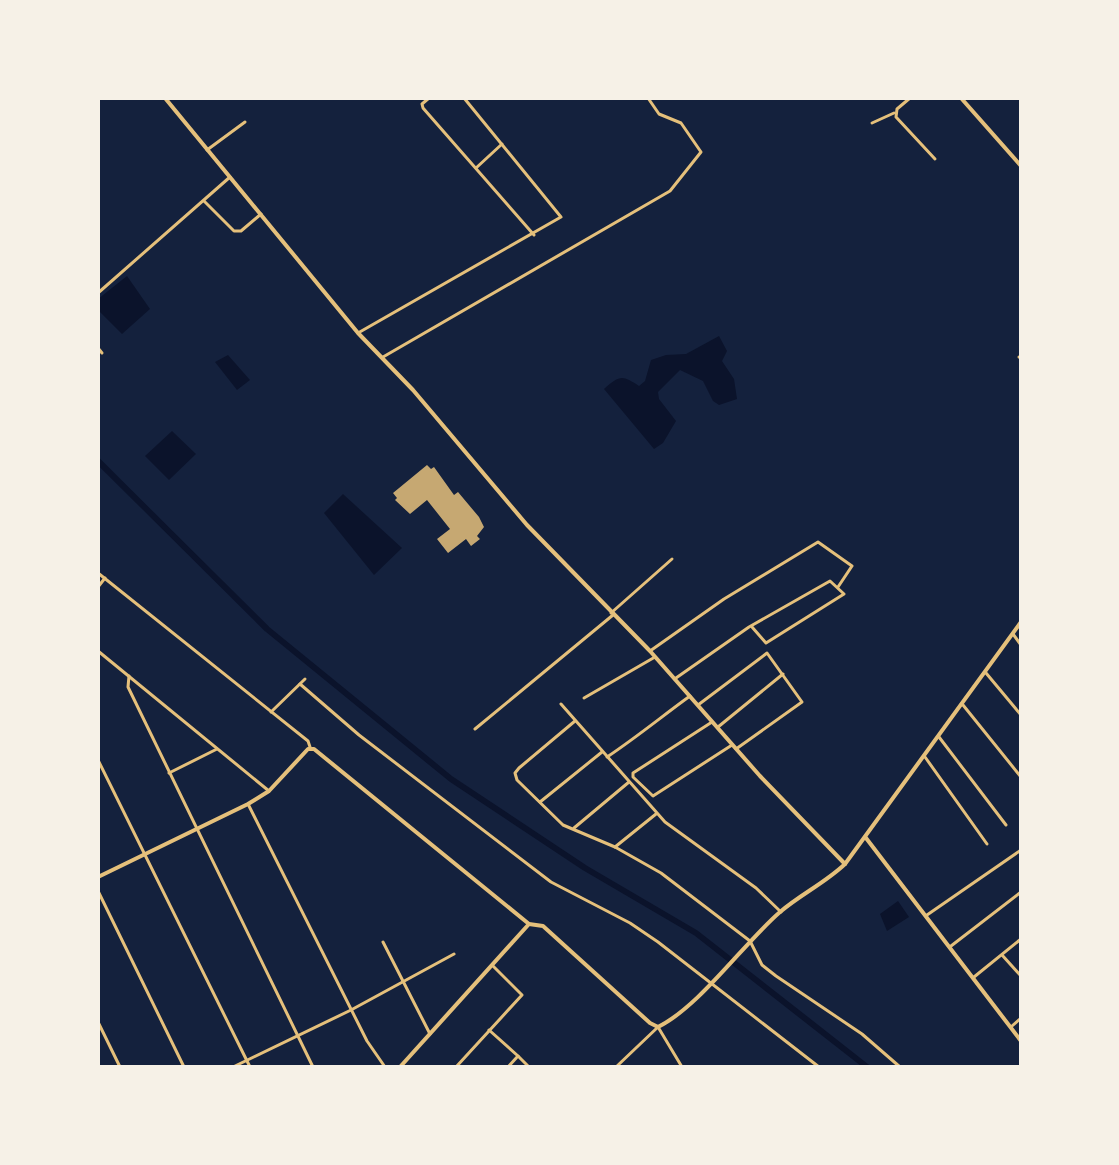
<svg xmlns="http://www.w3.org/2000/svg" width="1119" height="1165" viewBox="0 0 1119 1165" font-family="'DM Sans',sans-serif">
<rect width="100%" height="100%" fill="#14213d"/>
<g fill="#0b132b">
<polygon points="127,276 150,309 122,334 98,310 98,299"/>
<path d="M719 336 727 351 722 361 734 379 737 399 719 405 713 401 703 381 680 370 658 392 659 399 676 421 663 443 654 449 604 389C620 375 622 375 639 386L645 381 651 360 666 355 686 354Z"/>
<polygon points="228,355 250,380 237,390 215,362"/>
<polygon points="172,431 196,454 169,480 145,456"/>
<polygon points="343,494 402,548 374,575 324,513"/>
<polygon points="898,901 909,917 887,931 880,914"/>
</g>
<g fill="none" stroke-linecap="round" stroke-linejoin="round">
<polyline stroke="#0b132b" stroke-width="6" points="98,461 267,629 451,779 585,868 696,933 867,1067"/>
</g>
<polygon fill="#c6a872" points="427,465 431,469 434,467 454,495 458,492 479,517 484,527 477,536 480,539 471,546 466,539 448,553 437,539 450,529 427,500 410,514 395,500 397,498 393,493"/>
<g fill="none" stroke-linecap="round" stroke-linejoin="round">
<g stroke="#e5c07b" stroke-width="3">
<polyline points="429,98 422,104 423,108 534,235"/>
<polyline points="910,98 897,109 896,117 935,159"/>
<polyline points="872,123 894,113"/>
<polyline points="207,150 245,122"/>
<polyline points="476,168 502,144"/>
<polyline points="204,201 234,231 241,231 261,214"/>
<polyline points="98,293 230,177"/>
<polyline points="358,333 561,217 464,98"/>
<polyline points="98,348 102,353"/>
<polyline points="383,357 670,191 701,152 681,123 659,114 648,98"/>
<polyline points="1019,357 1021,356"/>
<polyline points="98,573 308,741 310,747"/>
<polyline points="98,587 105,578"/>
<polyline points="611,613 672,559"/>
<polyline points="1013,634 1021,645"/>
<polyline points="98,651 269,791"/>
<polyline points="650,651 724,599 818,542 852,566 838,587"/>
<polyline points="986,673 1021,715"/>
<polyline points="129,676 128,687 313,1067"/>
<polyline points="676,678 749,627 830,581 844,594 766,643 752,627"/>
<polyline points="300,684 359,735 551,882 630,923 658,942 819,1067"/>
<polyline points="584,698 655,657"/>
<polyline points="561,704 665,822 756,888 781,912"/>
<polyline points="698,705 767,653 802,702 736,749"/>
<polyline points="963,705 1021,777"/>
<polyline points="271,712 305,679"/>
<polyline points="575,721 519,768 515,773 517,780 563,825 615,847 661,873 750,941 762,965 776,976 862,1034 900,1067"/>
<polyline points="712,722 633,773 633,777 653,796 732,745"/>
<polyline points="718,727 783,674"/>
<polyline points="475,729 613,615"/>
<polyline points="939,737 1006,825"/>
<path d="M607 757C637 737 661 717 690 696"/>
<polyline points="925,757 987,844"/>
<polyline points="98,760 250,1067"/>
<polyline points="169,773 217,749"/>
<polyline points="540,802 602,752"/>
<polyline points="248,804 367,1041 385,1067"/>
<polyline points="574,828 629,782"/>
<polyline points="615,847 656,814"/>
<polyline points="98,891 184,1067"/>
<polyline points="927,915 1021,850"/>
<polyline points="383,942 430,1034"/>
<polyline points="951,946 1021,892"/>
<polyline points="1002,955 1021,976"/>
<polyline points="974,977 1021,939"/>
<polyline points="98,1022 120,1067"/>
<polyline points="1012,1026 1021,1018"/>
<polyline points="489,1030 518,1056"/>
<polyline points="233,1067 351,1010 454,954"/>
<polyline points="456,1067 522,995 493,966"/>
<polyline points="508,1067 518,1056 529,1067"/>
<polyline points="616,1067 658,1027 682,1067"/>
</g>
<g stroke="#e5c07b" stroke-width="4">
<polyline points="165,98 358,333 413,390 527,525 650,651 760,776 845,864"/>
<polyline points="961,98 1021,166"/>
<polyline points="866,838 1021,1041"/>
<path d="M98 877 248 804 269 791 308 749H314L529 924 543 926 650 1023 658 1027C700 1006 743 944 780 912 801 894 825 883 845 864L1021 622"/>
<polyline points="400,1067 529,924"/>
</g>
</g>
<rect width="1119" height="1165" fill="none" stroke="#f6f1e7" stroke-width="200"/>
</svg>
